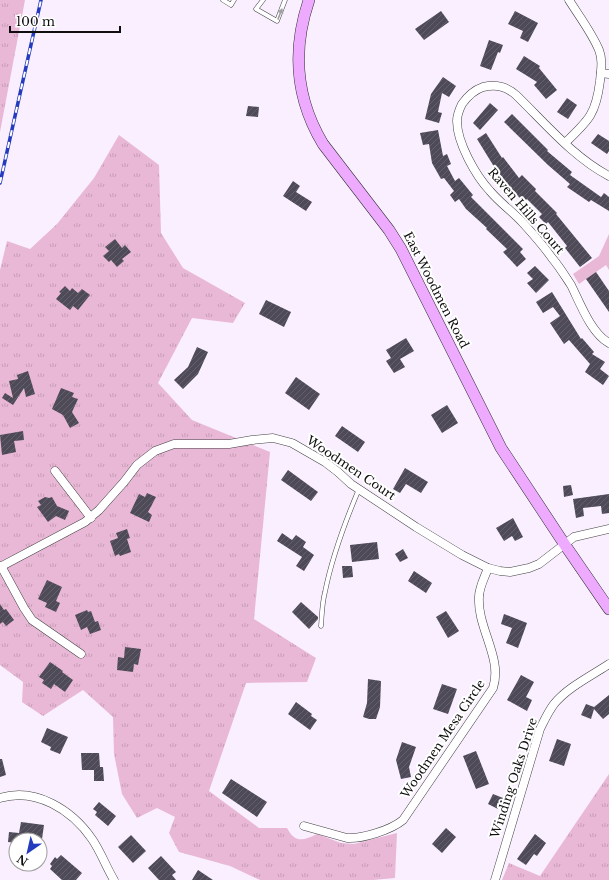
<svg xmlns="http://www.w3.org/2000/svg" width="609" height="880" viewBox="0 0 609 880" font-family="'Libre Baskerville',serif">
<defs>
<pattern id="grass-tufts" width="24" height="20" patternUnits="userSpaceOnUse"><rect width="24" height="20" fill="#e9b8d6"/><path d="M3 7l-1-3M5 7V3M7 7l1-3M15 17l-1-3M17 17v-4M19 17l1-3" fill="none" stroke="#c79db6"/></pattern>
<pattern id="building-hatch" width="6" height="6" patternUnits="userSpaceOnUse"><rect width="6" height="6" fill="#4e4a57"/><path d="M-1 1l2-2M0 6l6-6M5 7l2-2" fill="none" stroke="#63606a"/></pattern>
</defs>
<rect width="100%" height="100%" fill="#faefff"/>
<g fill="url(#grass-tufts)">
<polygon points="0,0 25,0 0,132"/>
<path d="M119 135 159 165 161 233 183 268 245 303 233 323 192 318 158 383 192 420 270 452 254 619 316 658 307 682 246 683 209 791 259 828H287C295 843 303 841 317 834L341 843 354 844 397 833 395 878 373 880H260L230 866 179 852 169 833 175 817 157 808 137 818 122 794 114 754 113 717 83 690 43 716 22 702 23 682 0 665V270L7 241 30 249 57 224 94 178Z"/>
<polygon points="609,774 609,880 502,880 509,863 540,876"/>
</g>
<polygon fill="#e9b8d6" points="609,234 609,270 606,265 579,284 573,274 599,256"/>
<g fill="url(#building-hatch)">
<polygon points="441,11 449,22 424,40 415,29"/>
<polygon points="515,11 538,23 528,42 520,38 523,31 508,24"/>
<polygon points="489,40 503,45 500,53 498,52 491,70 480,66"/>
<polygon points="524,56 540,66 539,68 557,90 546,99 534,85 537,82 516,69"/>
<polygon points="443,77 456,86 449,97 442,93 438,112 442,113 439,123 425,119 431,94"/>
<polygon points="567,98 577,105 568,119 557,112"/>
<polygon points="490,103 498,110 480,130 473,123"/>
<polygon points="248,106 259,107 258,117 246,116"/>
<polygon points="512,114 548,150 547,151 572,172 570,175 601,197 604,193 609,197 609,211 591,200 589,202 567,187 570,184 548,165 504,122"/>
<polygon points="438,130 443,156 447,154 451,164 447,166 455,181 459,178 473,195 471,197 523,249 520,252 526,259 517,267 503,252 507,249 486,229 487,228 466,209 459,199 455,202 450,195 454,191 444,178 441,179 432,163 429,144 423,145 420,133"/>
<polygon points="486,133 502,158 503,157 519,178 522,175 536,189 535,191 557,213 556,214 592,258 580,267 565,248 567,246 548,222 546,224 539,217 542,214 527,199 524,202 511,189 493,165 477,139"/>
<polygon points="598,134 609,141 609,151 607,154 591,143"/>
<polygon points="293,181 300,186 296,192 312,202 306,211 283,196"/>
<polygon points="115,239 122,248 125,245 131,252 122,259 124,261 117,267 111,260 109,262 103,256 109,251 105,247"/>
<polygon points="535,266 549,280 536,293 527,283 533,279 527,273"/>
<polygon points="596,272 609,291 609,312 586,279"/>
<polygon points="65,286 70,291 72,288 78,293 82,289 90,295 78,310 73,306 70,310 56,299 61,293 59,292"/>
<polygon points="552,292 581,339 582,338 594,352 592,354 605,362 600,369 609,376 603,385 585,372 590,364 569,340 564,344 550,323 560,316 553,307 543,313 536,302"/>
<polygon points="266,300 291,312 284,327 259,314"/>
<polygon points="406,338 414,351 400,359 405,367 394,373 386,361 391,358 386,350"/>
<polygon points="197,347 208,352 198,374 183,389 174,380 188,367"/>
<polygon points="28,371 35,394 26,397 24,388 13,405 2,398 5,393 13,398 9,381 18,379 17,375"/>
<polygon points="296,377 320,394 309,410 285,393"/>
<polygon points="61,388 74,393 72,397 78,399 72,412 79,423 70,428 63,415 52,409"/>
<polygon points="447,405 458,423 442,433 431,415"/>
<polygon points="342,426 365,442 358,452 335,436"/>
<polygon points="23,431 24,440 14,441 16,452 2,455 0,435"/>
<polygon points="405,468 428,482 421,493 406,484 400,493 393,489"/>
<polygon points="288,470 318,492 311,501 281,480"/>
<polygon points="571,485 573,495 564,497 563,486"/>
<polygon points="147,493 156,497 148,512 152,515 149,522 130,513 139,494 145,497"/>
<polygon points="609,494 609,513 602,514 601,506 583,508 584,516 576,518 573,499"/>
<polygon points="45,497 49,498 52,497 57,506 69,511 65,520 56,516 48,522 37,507 41,505 38,501"/>
<polygon points="513,518 523,537 515,541 512,536 504,541 496,528"/>
<polygon points="127,529 130,538 127,539 131,552 120,556 119,554 115,556 110,541 118,538 116,533"/>
<polygon points="282,533 292,540 296,535 306,542 303,547 314,555 304,571 296,566 302,557 277,541"/>
<polygon points="377,542 379,559 352,562 350,545"/>
<polygon points="403,549 408,558 400,562 395,554"/>
<polygon points="342,566 352,566 353,577 343,578"/>
<polygon points="414,571 432,583 426,593 408,581"/>
<polygon points="47,580 62,587 56,601 60,603 56,612 45,607 47,603 38,599"/>
<polygon points="301,602 318,617 318,619 309,629 292,612"/>
<polygon points="0,604 4,610 6,609 14,620 6,626 3,622 0,624"/>
<polygon points="87,610 88,612 91,611 95,622 98,621 101,630 90,634 87,627 81,630 75,615"/>
<polygon points="446,611 459,631 448,638 436,617"/>
<polygon points="504,614 527,623 518,648 506,643 512,628 501,624"/>
<polygon points="125,647 141,649 138,665 134,664 133,672 117,670 118,657 124,658"/>
<polygon points="50,662 63,671 62,672 73,680 65,692 54,684 51,689 42,683 44,680 39,677"/>
<polygon points="521,675 534,682 526,697 532,700 527,711 507,700"/>
<polygon points="368,679 381,681 380,707 376,719 369,719 363,717 367,703"/>
<polygon points="442,684 457,689 448,714 433,709"/>
<polygon points="609,695 609,714 603,719 594,709 591,719 581,715 586,704 594,707"/>
<polygon points="296,702 312,714 311,716 317,720 310,730 288,714"/>
<polygon points="47,728 68,737 60,754 50,750 51,747 41,742"/>
<polygon points="557,739 571,744 564,766 549,761"/>
<polygon points="402,742 416,747 409,767 411,777 401,779 396,760"/>
<polygon points="476,751 489,784 476,789 463,756"/>
<polygon points="81,753 99,753 100,767 103,767 104,781 94,781 94,770 82,770"/>
<polygon points="0,759 2,759 6,775 0,777"/>
<polygon points="231,779 267,802 257,817 222,793"/>
<polygon points="493,794 503,798 498,809 488,804"/>
<polygon points="99,802 116,816 108,826 95,815 97,812 93,809"/>
<polygon points="21,822 44,825 42,839 21,836 21,840 16,840 16,843 8,842 9,832 19,833"/>
<polygon points="446,828 456,837 442,853 432,844"/>
<polygon points="535,834 546,843 537,856 534,854 526,865 517,859"/>
<polygon points="131,835 146,851 133,863 118,847"/>
<polygon points="61,855 82,873 76,880 62,880 50,869 52,866 50,864 55,857 57,859"/>
<polygon points="161,856 176,872 172,875 176,880 159,880 148,868"/>
<polygon points="198,870 213,880 192,880"/>
</g>
<g fill="none" stroke-linecap="round" stroke-linejoin="round">
<g stroke="#414141" stroke-width="5">
<g id="lane">
<polyline points="223,0 231,5 234,0"/>
<polyline points="263,0 256,9 277,21 285,0"/>
<path d="M321 626C322 614 322 603 325 592 332 557 345 522 359 489"/>
</g>
</g>
<g stroke="#414141" stroke-width="9">
<g id="street">
<polyline points="601,73 609,74"/>
<path d="M565 143C589 120 596 114 600 81 601 70 603 60 599 50 592 33 579 16 569 0"/>
<path d="M609 176C573 157 545 123 516 95 506 86 496 84 483 87 474 90 467 97 462 104 459 110 457 115 457 121 457 143 476 176 490 191 500 203 513 212 523 223 533 234 543 245 552 258 559 266 565 276 571 285 580 303 591 333 609 343"/>
<polyline points="55,471 91,518"/>
<polyline points="1,566 24,608 32,620 81,654"/>
<polyline points="0,567 85,522 99,510 124,482 137,465 155,451 174,444 229,444 252,440 273,438 292,443 325,462 338,472 351,484 416,527 462,555 488,568 500,571 510,572 529,568 539,564 574,537 609,529"/>
<path d="M0 798C36 787 72 810 92 839 101 852 106 867 114 880"/>
<path d="M304 826 347 838C362 839 391 830 403 820L493 688C503 658 477 628 479 597 479 587 485 577 488 568"/>
<path d="M495 880 540 729C544 721 548 712 554 704 568 687 591 676 609 664"/>
</g>
</g>
<g stroke="#303030" stroke-width="12">
<path id="secondary" d="M309 0C292 50 296 99 323 144L389 230 401 249 501 448 565 545 609 609"/>
</g>
<use href="#lane" stroke="#fff" stroke-width="4"/>
<use href="#street" stroke="#fff" stroke-width="8"/>
<use href="#secondary" stroke="#eaf" stroke-width="11"/>
<g stroke="#253bbe" stroke-width="3.5">
<polyline id="rail" points="0,183 41,0"/>
</g>
<use href="#rail" stroke="#fff" stroke-width="2" stroke-dasharray="6" stroke-linecap="butt"/>
</g>
<defs><path id="oneway-solid" d="M-6-.8H1V-3.2L6.5 0L1 3.2V.8H-6Z"/></defs>
<use fill="#9f9f9f" href="#oneway-solid" transform="translate(280 14) rotate(-69)"/>
<g text-anchor="middle" stroke-width="4" stroke-linejoin="round" paint-order="stroke">
<g font-size="12" fill="#0e0e0e" stroke="#fff">
<text transform="translate(526 211) rotate(49)" y="4">Raven Hills Court</text>
<text transform="translate(436 290) rotate(63)" y="4">East Woodmen Road</text>
<text transform="translate(351 468) rotate(34)" y="4">Woodmen Court</text>
<text transform="translate(443 739) rotate(-56)" y="4">Woodmen Mesa Circle</text>
<text transform="translate(514 778) rotate(-72)" y="4">Winding Oaks Drive</text>
</g>
</g>
<g transform="translate(28 852) rotate(214)"><circle r="19" fill="#ffffff" stroke="#9f9f9f"/>
<path d="M0-3L7 15L0 10L-7 15Z" fill="#253bbe"/>
<text y="-6" font-size="11" font-weight="bold" text-anchor="middle" fill="#0e0e0e">N</text>
</g>
<path d="M10 26v6h110v-6" fill="none" stroke="#0e0e0e" stroke-width="2"/>
<text x="16" y="26" font-size="12" fill="#0e0e0e" stroke="#ffffff" stroke-width="3" paint-order="stroke">100 m</text>
</svg>
